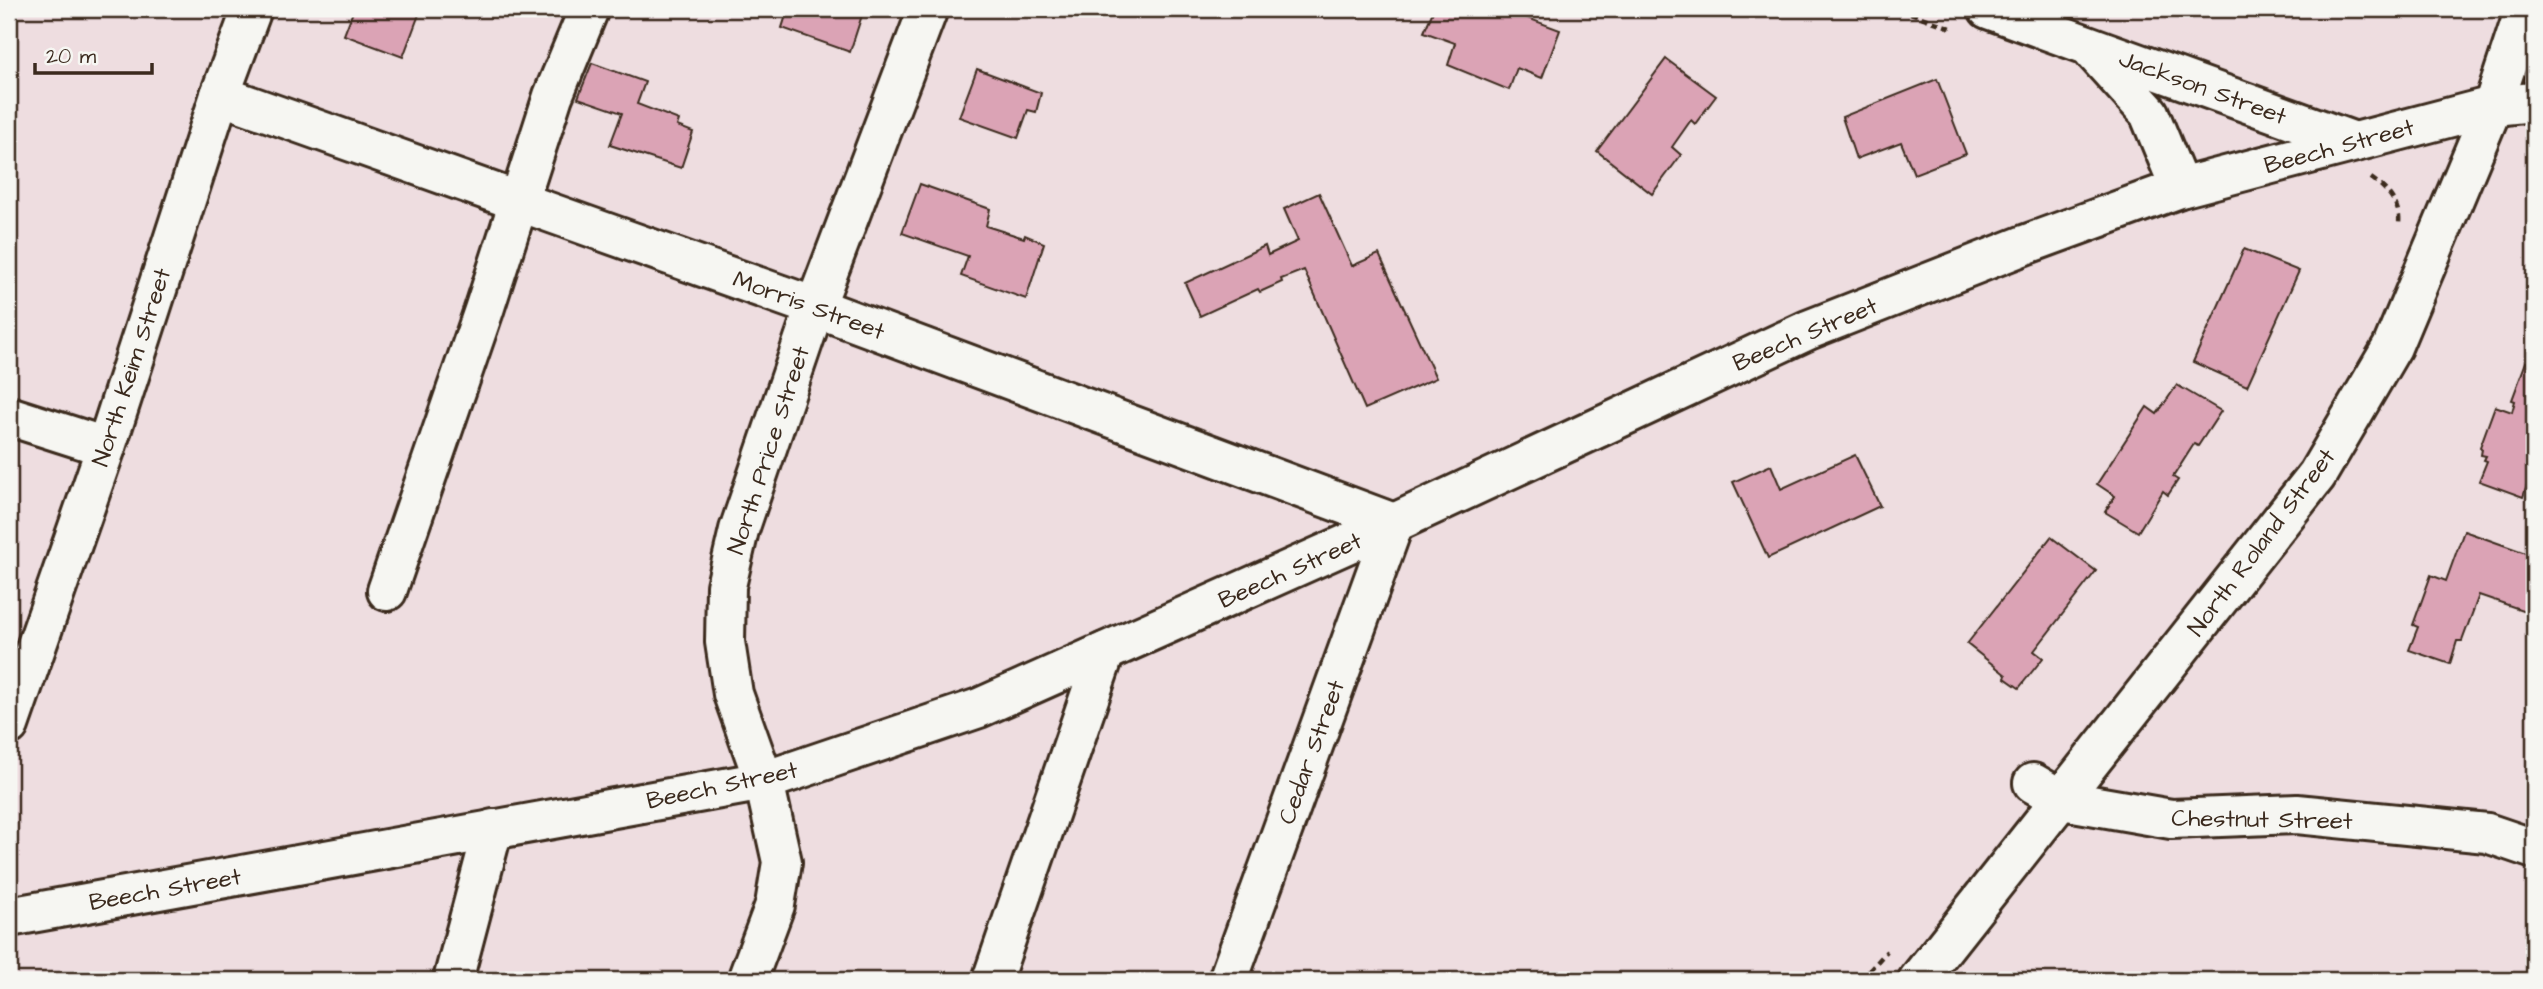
<svg xmlns="http://www.w3.org/2000/svg" width="2543" height="989" viewBox="0 0 2543 989" font-family="'Architects Daughter',sans-serif">
<rect width="100%" height="100%" fill="#eedde0"/>
<filter id="ink" filterUnits="userSpaceOnUse"><feTurbulence type="fractalNoise" baseFrequency=".0143" numOctaves="2"/><feDisplacementMap in="SourceGraphic" scale="14" xChannelSelector="R" yChannelSelector="G"/><feConvolveMatrix kernelMatrix="1 2 1 2 8 2 1 2 1" color-interpolation-filters="sRGB"/></filter>
<g filter="url(#ink)">
<g fill="#dba3b5" stroke="#3b2a1e" stroke-width="2">
<polygon points="354,9 421,9 403,57 344,35"/>
<polygon points="788,9 864,9 850,52 782,28"/>
<polygon points="1434,9 1503,9 1560,30 1542,78 1517,68 1509,90 1448,65 1455,43 1424,32"/>
<polygon points="1666,59 1716,96 1695,124 1691,120 1672,147 1681,155 1652,194 1597,151"/>
<polygon points="592,63 645,82 637,104 679,120 677,126 693,132 681,168 610,145 622,113 578,98"/>
<polygon points="977,69 1041,93 1036,112 1028,110 1018,138 959,117"/>
<polygon points="1937,79 1966,154 1914,174 1901,142 1856,159 1842,117"/>
<polygon points="920,184 990,209 986,226 1024,238 1025,235 1044,243 1026,299 961,276 968,256 902,233"/>
<polygon points="1319,193 1352,266 1379,254 1436,378 1365,409 1304,270 1281,279 1282,282 1260,292 1258,289 1200,316 1185,283 1265,246 1268,255 1298,241 1284,209"/>
<polygon points="2244,249 2299,271 2247,386 2193,362"/>
<polygon points="2526,362 2534,365 2534,478 2530,477 2523,497 2479,481 2487,461 2484,460 2486,456 2481,455 2482,449 2480,447 2495,406 2512,412 2515,401 2512,400"/>
<polygon points="2177,385 2221,411 2198,446 2194,444 2173,477 2178,480 2168,495 2163,491 2138,532 2105,512 2115,496 2097,484 2147,407 2157,414"/>
<polygon points="1855,455 1880,506 1768,558 1733,482 1771,465 1781,489"/>
<polygon points="2464,531 2534,556 2534,603 2531,613 2479,595 2462,641 2457,641 2450,664 2409,650 2418,627 2413,625 2431,575 2446,581"/>
<polygon points="2051,537 2096,571 2034,651 2043,658 2019,688 2005,678 2006,675 1967,644"/>
</g>
<g fill="none" stroke-linecap="round" stroke-linejoin="round">
<g stroke="#3b2a1e" stroke-width="44">
<g id="minor">
<polyline points="1988,9 2355,142"/>
<polyline points="2093,51 2149,113 2180,188"/>
<polyline points="220,95 815,307 1394,523 1228,980"/>
<polyline points="9,416 106,447"/>
<polyline points="387,591 484,310 553,96 589,9"/>
<polyline points="9,725 106,447 220,95 252,9"/>
<polyline points="2033,783 2062,800 2171,819 2297,814 2487,833 2534,849"/>
<polyline points="9,917 764,781 979,708 1394,523 1808,330 2027,244 2180,188 2493,106 2534,102"/>
<polyline points="453,980 493,829"/>
<polyline points="747,980 775,905 782,862 764,781 733,694 725,642 726,586 739,530 815,307 928,9"/>
<polyline points="992,980 1105,652"/>
<polyline points="1918,980 2317,475 2392,347 2493,106 2525,9"/>
</g>
</g>
<g stroke="#3b2a1e" stroke-width="4.5" stroke-dasharray="7 5" stroke-linecap="butt">
<polyline points="1899,9 1954,29"/>
<path d="M2371 178C2387 189 2401 204 2399 224"/>
<polyline points="1861,980 1887,951"/>
</g>
<use href="#minor" stroke="#f6f6f2" stroke-width="38"/>
</g>
</g>
<g text-anchor="middle" stroke-width="5" stroke-linejoin="round" paint-order="stroke">
<g font-size="24" fill="#3b2a1e" stroke="#f6f6f2">
<text transform="translate(2203 87) rotate(20)" y="8">Jackson Street</text>
<text transform="translate(2339 146) rotate(-15)" y="8">Beech Street</text>
<text transform="translate(809 305) rotate(20)" y="8">Morris Street</text>
<text transform="translate(1805 334) rotate(-23)" y="8">Beech Street</text>
<text transform="translate(131 367) rotate(-72)" y="8">North Keim Street</text>
<text transform="translate(768 450) rotate(-72)" y="8">North Price Street</text>
<text transform="translate(2261 542) rotate(-53)" y="8">North Roland Street</text>
<text transform="translate(1290 570) rotate(-24)" y="8">Beech Street</text>
<text transform="translate(1311 752) rotate(-70)" y="8">Cedar Street</text>
<text transform="translate(722 785) rotate(-12)" y="8">Beech Street</text>
<text transform="translate(2262 819) rotate(1)" y="8">Chestnut Street</text>
<text transform="translate(165 889) rotate(-10)" y="8">Beech Street</text>
</g>
</g>
<rect width="2543" height="989" fill="none" stroke="#f6f6f2" stroke-width="35"/>
<rect x="18" y="18" width="2508" height="954" fill="none" stroke="#3b2a1e" stroke-width="2.5" filter="url(#ink)"/>
<path d="M35 63v10h117v-10" fill="none" stroke="#3b2a1e" stroke-width="3.5"/>
<text x="46" y="63" font-size="21" fill="#3b2a1e" stroke="#f6f6f2" stroke-width="5" paint-order="stroke">20 m</text>
</svg>
